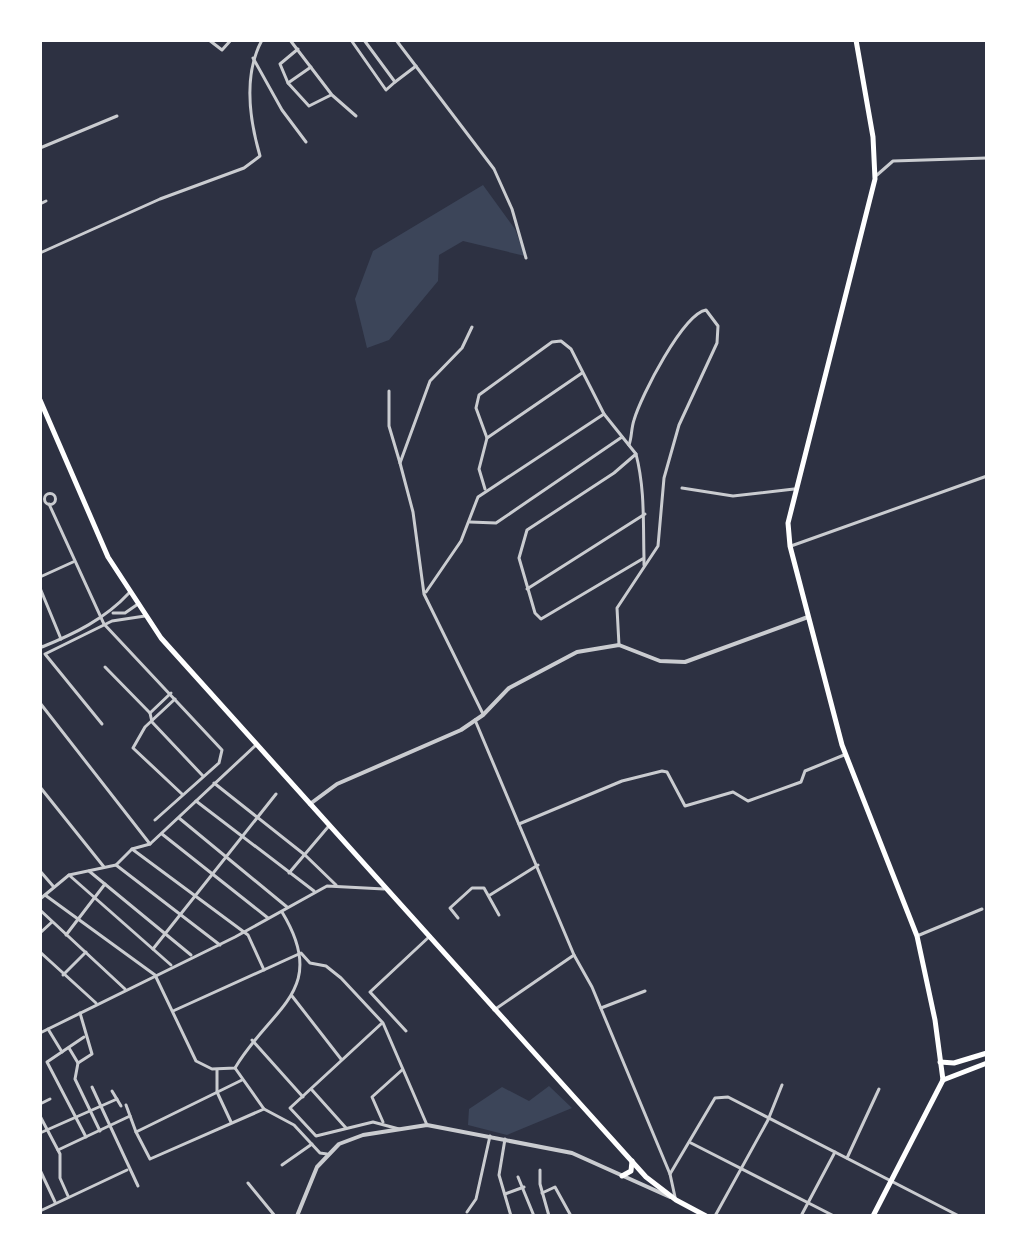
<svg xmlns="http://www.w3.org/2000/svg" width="1027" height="1256" viewBox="0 0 1027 1256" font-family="'Nunito Sans',sans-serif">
<rect width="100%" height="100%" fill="#2d3142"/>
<g fill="#3c4559">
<polygon points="483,185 515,229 525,256 463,241 439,255 438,281 389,340 367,348 355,299 373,251"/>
<polygon points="549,1086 572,1108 507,1135 468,1125 469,1109 502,1087 529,1101"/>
</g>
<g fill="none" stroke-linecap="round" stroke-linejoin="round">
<g stroke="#caccd0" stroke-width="3">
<polyline points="209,40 222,50 231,40"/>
<polyline points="290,40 332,95 356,116"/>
<polyline points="351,40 386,90 395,82 364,40"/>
<polyline points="396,40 494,169 512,209 526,258"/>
<polyline points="253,58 282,110 306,142"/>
<polyline points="311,67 288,83 309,106 331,95"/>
<polyline points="395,82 416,66"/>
<polyline points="288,83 280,64 298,49"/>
<polyline points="40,148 117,116"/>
<polyline points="877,175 893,161 987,158"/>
<polyline points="40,204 46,201"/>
<path d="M40 253 160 199 244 168 260 156C249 118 243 75 262 40"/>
<polyline points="472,327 462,348 430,381 400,463 413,512 424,594 483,714"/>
<polyline points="389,391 389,426 400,463"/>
<polyline points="487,438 476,408 479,395 552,342 561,341 571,349 604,414 636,454"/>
<polyline points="682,488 733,496 794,489"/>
<polyline points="485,489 479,469 487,438 582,373"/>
<circle cx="50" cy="499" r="5.5"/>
<polyline points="49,504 104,624 222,750 219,763 155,820"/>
<polyline points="470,522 496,523 622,437"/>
<polyline points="791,546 987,476"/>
<path d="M644 565V558C643 522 645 489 636 454L614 473 527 530 519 558 535 613 541 619 644 558"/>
<polyline points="40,577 73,562"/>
<polyline points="40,588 61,639"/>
<polyline points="527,589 645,514"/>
<polyline points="426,592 461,541 478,497 604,414"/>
<polyline points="113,613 125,613 138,604"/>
<path d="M40 644 42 647C74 634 105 619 129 593"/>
<path d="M619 645 617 608 658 546 664 478 679 425 717 343 718 326 706 310C683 314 641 396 634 420 631 429 632 437 629 445"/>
<polyline points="105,667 150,713 171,693"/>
<polyline points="175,699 145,727 133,748 182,794"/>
<polyline points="40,703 150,844"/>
<polyline points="150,713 152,722 203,776"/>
<polyline points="475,720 574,955"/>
<polyline points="102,724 45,654 112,621 145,616"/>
<polyline points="214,783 305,855 336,885"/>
<polyline points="40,787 104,867"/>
<polyline points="196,801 314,891"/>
<polyline points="179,818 287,907"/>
<polyline points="519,824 622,781 662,771 667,772 685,806 733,792 748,801 801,782 805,771 844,755"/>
<polyline points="162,834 268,918"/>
<polyline points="132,849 248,935 264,970"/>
<polyline points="116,865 220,945"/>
<polyline points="40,871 53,886"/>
<polyline points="89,871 191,955"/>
<polyline points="289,873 328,827"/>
<polyline points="69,875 171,965"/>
<path d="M45 895 155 975 196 1061 212 1069 235 1068C271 1007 330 991 282 912"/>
<polyline points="490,895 538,865"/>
<polyline points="40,899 69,875 116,865 132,849 150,844 256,745"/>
<polyline points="40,910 125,989"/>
<polyline points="458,918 450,908 472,888 484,888 499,915"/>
<polyline points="40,933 52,922"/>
<polyline points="66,935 105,884"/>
<polyline points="917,936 982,909"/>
<polyline points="153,949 276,794"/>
<polyline points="40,952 96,1003"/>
<polyline points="63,975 86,952"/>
<polyline points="292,996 341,1059"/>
<polyline points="601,1008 645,991"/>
<polyline points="494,1010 574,955 592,987 670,1174 675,1197"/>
<polyline points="173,1011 301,953 310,963 326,966 341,978 383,1023 427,1125"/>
<polyline points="381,1024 290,1108 316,1136 373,1122 399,1129"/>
<polyline points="48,1029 62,1052"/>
<polyline points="406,1031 370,992 430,936"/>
<polyline points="40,1033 235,937 327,886 384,889"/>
<polyline points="84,1037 47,1062 86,1137"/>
<polyline points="252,1040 303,1097"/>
<polyline points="69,1048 78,1063 75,1079 100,1131"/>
<polyline points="78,1063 92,1054 80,1013"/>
<polyline points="235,1068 264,1109 294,1125 320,1153 327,1154"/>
<polyline points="217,1070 217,1092 231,1122"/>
<polyline points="92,1087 138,1186"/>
<polyline points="312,1090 346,1128"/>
<polyline points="112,1091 121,1106"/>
<polyline points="40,1104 50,1099"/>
<polyline points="126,1105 136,1132 242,1080"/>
<polyline points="40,1116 60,1154 60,1178 68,1196"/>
<polyline points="383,1122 372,1097 402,1070"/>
<polyline points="136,1132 150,1159 264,1109"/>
<polyline points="40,1133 117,1099"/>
<polyline points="505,1139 499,1175 511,1216"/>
<polyline points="691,1143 834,1216"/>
<polyline points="58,1150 130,1116"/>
<polyline points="847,1158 879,1089"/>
<polyline points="282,1165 312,1144"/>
<polyline points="40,1170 55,1202"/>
<polyline points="540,1170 540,1184 549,1216"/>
<polyline points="670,1174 715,1098 728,1097 959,1216"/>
<polyline points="518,1177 534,1216"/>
<polyline points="248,1183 275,1216"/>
<polyline points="542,1193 555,1187 571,1216"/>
<polyline points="505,1194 524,1187"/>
<polyline points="40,1211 127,1170"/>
<polyline points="467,1212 476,1199 490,1136"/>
<polyline points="715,1216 768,1120 782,1085"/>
<polyline points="801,1216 835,1152"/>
</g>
<g stroke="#caccd0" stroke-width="4">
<polyline points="310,804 337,784 461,730 483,715 509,688 577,652 619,645 660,661 685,662 808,617"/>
<polyline points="297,1216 317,1167 339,1144 363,1135 427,1125 572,1153 670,1197"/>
</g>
<g stroke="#fff" stroke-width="5">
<polyline points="856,40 873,137 875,179 788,523 790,546 842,745 917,936 935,1020 943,1080"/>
<polyline points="940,1062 954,1063 987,1053"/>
<polyline points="943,1080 987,1063"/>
<polyline points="873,1216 943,1080"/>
</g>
<g stroke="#fff" stroke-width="5">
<polyline points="40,400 108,557 161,638 646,1177 676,1200 706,1216"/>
<polyline points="622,1176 631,1171 632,1161"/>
</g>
</g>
<rect width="1027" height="1256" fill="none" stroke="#ffffff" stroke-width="84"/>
</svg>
